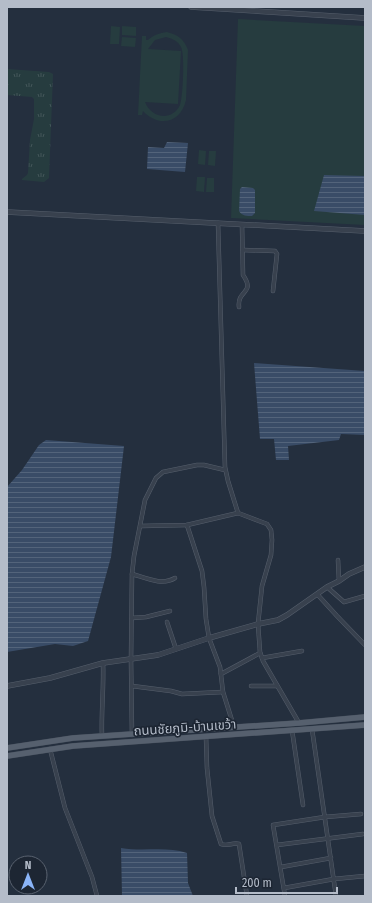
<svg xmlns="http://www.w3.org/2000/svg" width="372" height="903" viewBox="0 0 372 903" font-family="'Fira Sans Condensed','Noto Sans Thai',sans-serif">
<defs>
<pattern id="grass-tufts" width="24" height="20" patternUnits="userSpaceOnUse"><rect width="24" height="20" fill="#263c3f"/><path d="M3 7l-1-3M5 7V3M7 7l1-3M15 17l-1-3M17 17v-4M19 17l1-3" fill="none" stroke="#435659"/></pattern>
<pattern id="water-rules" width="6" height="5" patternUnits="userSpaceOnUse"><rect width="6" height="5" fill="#394c67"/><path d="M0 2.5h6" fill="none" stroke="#53647b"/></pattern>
</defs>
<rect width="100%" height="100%" fill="#242f3e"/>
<polygon fill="url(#grass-tufts)" points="7,69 49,72 53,74 49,178 44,182 22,180 22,179 27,175 28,173 30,140 34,119 34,99 32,97 7,95"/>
<g fill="#263c3f" fill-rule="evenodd">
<polygon points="238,19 365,26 365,225 231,218"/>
<polygon points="111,26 120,27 119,44 110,44"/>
<polygon points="122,26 136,27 136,36 122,35"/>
<path d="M167 32C178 35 184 39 188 50L186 100C181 123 159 128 143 111L142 115H138L142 36H146V40H148C154 35 159 33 167 32ZM166 37C173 39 178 41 181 47 185 54 183 97 180 105 172 122 151 118 145 102L178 104 181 51 148 49 155 40Z"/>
<polygon points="122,37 136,38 135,47 121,46"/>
<polygon points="199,150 206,151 205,165 198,164"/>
<polygon points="209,151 216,151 215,166 208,165"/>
<polygon points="197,177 205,177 204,192 196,191"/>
<polygon points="207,178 214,178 214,192 206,192"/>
</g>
<g fill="url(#water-rules)">
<polygon points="167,142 188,143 185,172 147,169 148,147 164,148"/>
<polygon points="324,175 365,176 365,215 314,211"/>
<path d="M242 187 253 188 255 190V213L252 216C247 216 242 216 239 211L240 189Z"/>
<polygon points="254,363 365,371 365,435 341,434 339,440 288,446 289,460 276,460 274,439 260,439"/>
<polygon points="46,440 124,446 111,557 88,641 73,646 55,644 7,652 7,487 22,470 39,445"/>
<path d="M121 848C143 852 166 846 187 853L188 883 193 896H122Z"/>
</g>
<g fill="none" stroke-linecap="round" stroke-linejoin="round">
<g stroke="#565f6c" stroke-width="4.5">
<g id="minor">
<polyline points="218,223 225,467 228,481 238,513"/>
<polyline points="243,250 275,251 277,254 273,291"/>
<path d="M239 307C237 289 256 294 243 275L242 225"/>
<polyline points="187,525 202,571 204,587 206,619 209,638 220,667 223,692 234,727"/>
<polyline points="141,526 187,525 238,513 267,524 271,530 272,540 271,555 262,586 258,624 260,652 263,661 299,723"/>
<polyline points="338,560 339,581"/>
<path d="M132 574C146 578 162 586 175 578"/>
<polyline points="327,587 344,602 365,596"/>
<polyline points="317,594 337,616 365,645"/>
<polyline points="132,618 146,617 170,611"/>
<polyline points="167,622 176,649"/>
<polyline points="262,658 302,651"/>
<polyline points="221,674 260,653"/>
<polyline points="132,686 171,691 182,694 223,692"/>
<polyline points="251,686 277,686"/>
<polyline points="312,729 336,896"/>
<polyline points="292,730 303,805"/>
<polyline points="132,735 131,660 132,574 134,556 145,500 156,478 163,472 197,465 204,465 225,470"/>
<path d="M102 736C101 712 104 688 103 663"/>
<path d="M206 737 207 768 212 816 221 844C227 847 233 842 239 844L247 896"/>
<polyline points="50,749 65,808 92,877 97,896"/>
<polyline points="277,845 363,834"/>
<polyline points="281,867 331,858"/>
<polyline points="284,888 334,879 365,876"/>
<polyline points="285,896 273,825 325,817 361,814"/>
</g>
</g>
<g stroke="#565f6c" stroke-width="5.5">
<g id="tertiary">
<polyline points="191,7 365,18"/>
<polyline points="7,212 365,231"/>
<polyline points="7,686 50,678 103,663 158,655 209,638 258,624 278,620 287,615 327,587 339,581 349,574 365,567"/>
</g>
</g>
<g stroke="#414a57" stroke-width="6">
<g id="primary">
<polyline points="7,748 73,738 299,723 365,717"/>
<polyline points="7,756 73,746 365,725"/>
</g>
</g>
<use href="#minor" stroke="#38414e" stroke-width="3.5"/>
<use href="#tertiary" stroke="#38414e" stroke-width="4.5"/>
<use href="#primary" stroke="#56606e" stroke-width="5.5"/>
</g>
<g text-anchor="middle" stroke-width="3.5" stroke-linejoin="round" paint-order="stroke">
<g font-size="13" fill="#b4bcc9" stroke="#1d2633">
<text transform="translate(185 727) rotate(-4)" y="5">ถนนชัยภูมิ-บ้านเขว้า</text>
</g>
</g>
<rect width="372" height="903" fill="none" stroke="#b4bcc9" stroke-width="16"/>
<g transform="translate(28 875)"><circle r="19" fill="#1d2633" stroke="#59626f"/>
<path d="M0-3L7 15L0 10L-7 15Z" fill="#8ab4f8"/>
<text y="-6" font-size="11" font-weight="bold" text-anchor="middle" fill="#b4bcc9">N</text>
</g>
<path d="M236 887v6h101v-6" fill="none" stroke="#b4bcc9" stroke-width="2"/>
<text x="242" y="887" font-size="12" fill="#b4bcc9" stroke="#1d2633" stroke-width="3" paint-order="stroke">200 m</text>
</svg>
